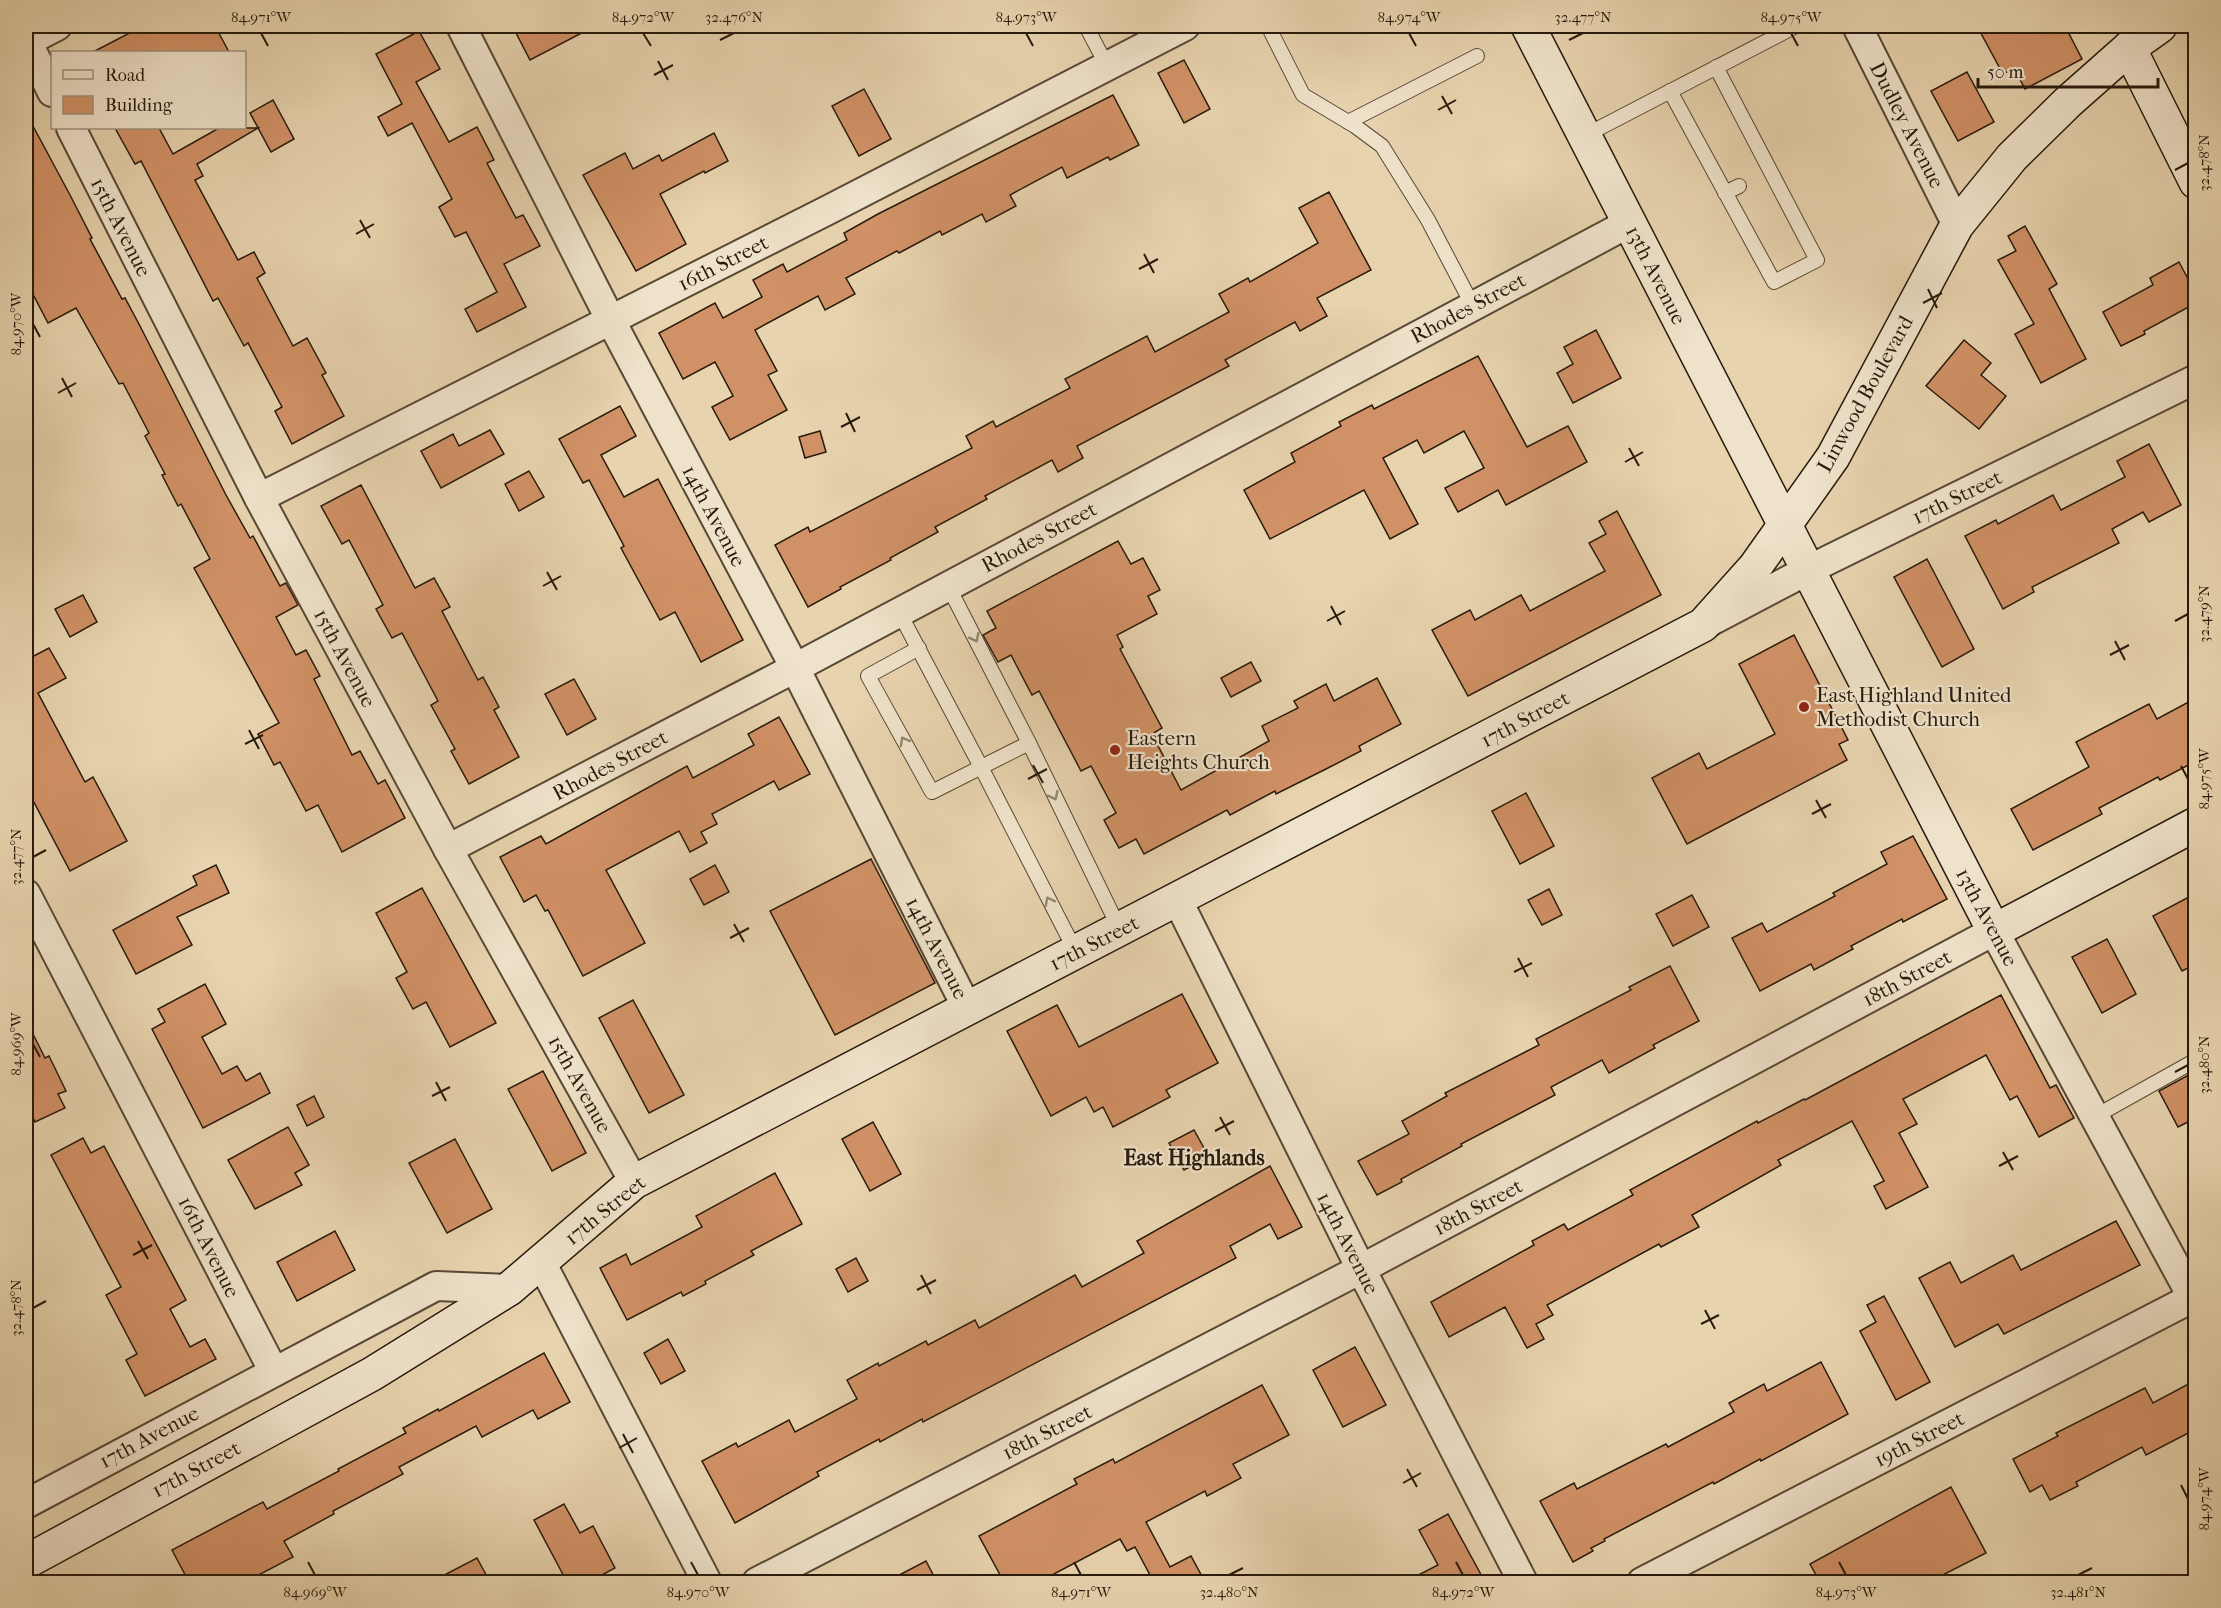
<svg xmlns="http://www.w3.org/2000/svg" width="2221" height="1608" viewBox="0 0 2221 1608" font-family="'IM FELL French Canon',serif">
<rect width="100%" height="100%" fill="#e7d3ae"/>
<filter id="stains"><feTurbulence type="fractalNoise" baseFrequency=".00333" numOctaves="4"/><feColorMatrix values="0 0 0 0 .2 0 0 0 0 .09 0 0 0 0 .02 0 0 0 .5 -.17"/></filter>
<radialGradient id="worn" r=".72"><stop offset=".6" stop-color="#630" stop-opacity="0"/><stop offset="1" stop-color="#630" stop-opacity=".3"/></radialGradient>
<g fill="#d19166" stroke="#271a0c" stroke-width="1.5">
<polygon points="143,26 215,26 229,52 93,52"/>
<polygon points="525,26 595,26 530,60 515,31"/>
<polygon points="1977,26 2065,26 2082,59 2025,89 2014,68 2003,74"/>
<polygon points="419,31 440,69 416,82 449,142 477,127 494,160 487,163 516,218 523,215 540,246 504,264 526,307 477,332 465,309 497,292 466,232 455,237 439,207 452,199 412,123 388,136 378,117 402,104 376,54"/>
<polygon points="1184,60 1210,109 1184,123 1158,73"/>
<polygon points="1967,72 1994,122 1958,141 1931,91"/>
<polygon points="864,89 891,139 859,156 832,106"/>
<polygon points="1113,95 1139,145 1110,160 1108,157 1067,178 1062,167 1010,195 1016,206 986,222 982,214 942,235 940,231 899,253 897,251 846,278 855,294 825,310 818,296 755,330 777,371 768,375 787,410 730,440 712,407 733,396 715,362 683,379 659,333 715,303 723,318 762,297 753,280 783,264 787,272 847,240 844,233 878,214"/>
<polygon points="273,100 294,139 271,152 250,113"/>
<polygon points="26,113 70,195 92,238 90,239 122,299 125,298 140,326 226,495 250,538 253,536 280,586 286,583 298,605 276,617 296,655 306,650 320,676 314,679 352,755 360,751 378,784 385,780 405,818 342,852 318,805 306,811 280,762 274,765 258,734 279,723 194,568 210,559 181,504 178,506 162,475 165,474 145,436 149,433 123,383 119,384 76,308 48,323 26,281"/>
<polygon points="115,128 159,128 173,154 219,128 258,128 197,164 203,176 195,180 238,260 254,252 265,273 257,278 293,346 307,338 326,373 322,375 344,416 292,444 275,411 282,407 248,343 244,346 218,298 213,301 141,161 135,164"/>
<polygon points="714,133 728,161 705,173 704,171 660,194 686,244 636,271 583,175 625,153 633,169 659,155 662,161"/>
<polygon points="1329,192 1371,270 1317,298 1327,316 1300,331 1295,322 1225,360 1229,366 1077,446 1083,458 1058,472 1052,460 985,496 987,499 935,527 938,532 890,558 891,560 840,587 841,589 808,607 775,545 808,527 810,532 972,448 966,436 993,421 996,427 1070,388 1065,379 1147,336 1155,352 1229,312 1219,294 1248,278 1250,282 1318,243 1299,208"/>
<polygon points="2025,226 2057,284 2049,289 2086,359 2041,383 2015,334 2034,324 1998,260 2016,251 2008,236"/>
<polygon points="2179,262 2196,294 2196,303 2144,331 2145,334 2121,346 2103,312 2153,285 2150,278"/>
<polygon points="1596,330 1621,378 1573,403 1557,373 1573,364 1564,347"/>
<polygon points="1964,340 1991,363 1981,375 2006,396 1979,429 1926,386"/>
<polygon points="1478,356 1527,447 1568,426 1587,462 1506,505 1498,490 1458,512 1445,488 1484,468 1464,431 1424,453 1417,440 1383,458 1418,524 1390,539 1364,490 1270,539 1244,490 1295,462 1291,453 1341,426 1339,422 1372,405 1374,409"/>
<polygon points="620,406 636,436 601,455 624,497 658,479 743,640 701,662 675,612 660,620 621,548 624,546 589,480 583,483 559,439"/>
<polygon points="490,430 504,454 441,488 421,451 453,434 459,446"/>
<polygon points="820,431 826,452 805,458 799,437"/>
<polygon points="2149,444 2181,505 2149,522 2143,512 2112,529 2119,543 2032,587 2034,592 2003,609 1965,536 1996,520 1998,524 2053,495 2061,510 2125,477 2117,461"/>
<polygon points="529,471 544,497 519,511 505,484"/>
<polygon points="361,485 415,588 434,578 450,607 442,611 478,680 483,677 499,707 494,710 519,757 469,784 451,751 455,749 431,705 438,701 402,633 392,638 376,609 383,605 349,540 342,544 321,506"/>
<polygon points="1617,511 1661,595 1468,696 1432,630 1470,610 1475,620 1521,595 1530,611 1605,571 1589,543 1606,534 1599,521"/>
<polygon points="1118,541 1131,564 1143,558 1160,590 1148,596 1157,614 1117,635 1123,647 1120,649 1162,728 1152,734 1181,790 1269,741 1262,726 1298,708 1294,701 1326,684 1334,701 1377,678 1401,724 1359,746 1361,751 1326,769 1276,794 1275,791 1230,815 1227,810 1144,854 1136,839 1119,848 1104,820 1116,813 1091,766 1081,771 1039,691 1032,695 1011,655 998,662 983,635 996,628 987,611"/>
<polygon points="1927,559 1974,649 1942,667 1894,577"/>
<polygon points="83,595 97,622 70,637 55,609"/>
<polygon points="1794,635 1848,740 1839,744 1847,760 1687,844 1652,778 1699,753 1707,769 1775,734 1739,664"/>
<polygon points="49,648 66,678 38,693 85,782 93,777 127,841 70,871 26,787 26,660"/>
<polygon points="1251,662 1261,681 1231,697 1221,678"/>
<polygon points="574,679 596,719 567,735 545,694"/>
<polygon points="2196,698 2196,761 2160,780 2158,777 2099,808 2102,814 2033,850 2011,809 2089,767 2076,742 2149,704 2157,719"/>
<polygon points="779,717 810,774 779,790 774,781 712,814 717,824 701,832 707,843 690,852 679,831 606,870 645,943 583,976 548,910 545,911 536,895 524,902 500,857 541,836 546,844 687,766 693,778 754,745 748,734"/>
<polygon points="1526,793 1554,846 1520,864 1492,811"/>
<polygon points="1913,836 1947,899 1903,922 1902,919 1851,946 1853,949 1814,970 1811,964 1760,991 1732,938 1762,923 1767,932 1835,896 1833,893 1887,864 1881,852"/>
<polygon points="871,859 935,983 835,1035 770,911"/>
<polygon points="216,865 229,893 177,917 192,945 136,974 113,930 197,885 193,876"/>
<polygon points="715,865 729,892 704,905 690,879"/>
<polygon points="422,888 496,1023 450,1047 426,1002 413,1009 396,978 407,972 376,913"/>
<polygon points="1549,889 1562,915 1542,925 1528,900"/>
<polygon points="1692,895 1709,927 1673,946 1656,914"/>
<polygon points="2187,898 2196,915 2196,964 2182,971 2153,916"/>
<polygon points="2107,939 2136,994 2102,1013 2072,957"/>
<polygon points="1670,966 1699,1021 1653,1045 1655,1048 1609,1073 1602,1060 1551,1087 1555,1095 1461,1144 1462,1146 1401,1179 1402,1182 1377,1195 1358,1161 1409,1134 1402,1121 1447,1096 1445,1093 1539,1045 1536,1039 1631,990 1629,987"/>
<polygon points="205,984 226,1024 202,1037 222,1074 237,1066 246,1081 260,1073 270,1093 203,1128 152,1029 165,1022 158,1009"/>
<polygon points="1182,994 1218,1063 1166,1090 1170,1097 1113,1127 1103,1107 1094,1112 1086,1097 1051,1116 1007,1031 1057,1005 1079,1047"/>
<polygon points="2001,995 2050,1088 2056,1085 2074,1118 2039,1137 2017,1096 2010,1100 1986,1055 1903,1099 1917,1124 1899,1133 1928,1187 1886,1209 1874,1186 1884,1181 1852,1121 1778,1160 1781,1165 1692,1215 1699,1227 1661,1247 1659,1244 1547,1305 1553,1315 1536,1324 1544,1339 1527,1348 1505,1307 1449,1337 1431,1302 1534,1245 1532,1241 1564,1224 1568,1230 1633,1195 1630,1190 1757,1121 1758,1123 1804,1099 1805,1100"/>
<polygon points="633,1000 684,1095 649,1113 599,1018"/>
<polygon points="26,1020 45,1058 49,1056 66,1091 58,1094 65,1108 35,1122 26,1102"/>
<polygon points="543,1071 586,1153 552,1171 508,1089"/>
<polygon points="2196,1071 2196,1118 2178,1127 2159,1091"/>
<polygon points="314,1096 324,1117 307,1126 297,1105"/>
<polygon points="873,1122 901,1174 870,1191 842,1139"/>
<polygon points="288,1127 309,1165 295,1173 302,1185 255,1209 228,1160"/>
<polygon points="1194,1130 1209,1157 1184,1170 1169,1143"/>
<polygon points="83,1138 91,1153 104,1146 186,1300 170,1309 190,1347 205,1339 216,1359 145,1396 126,1360 137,1354 106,1295 121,1287 51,1155"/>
<polygon points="455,1139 492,1209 447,1233 409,1163"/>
<polygon points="1270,1166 1302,1227 1278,1239 1270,1224 1230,1246 1236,1258 923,1422 922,1419 880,1442 879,1439 817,1472 819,1476 735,1523 702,1461 736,1443 738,1447 789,1420 795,1432 857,1399 847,1380 878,1363 879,1366 926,1341 928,1345 975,1320 979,1328 1075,1275 1082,1287 1144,1253 1137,1241"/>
<polygon points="775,1173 802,1224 751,1251 754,1255 705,1281 706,1284 683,1296 681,1292 627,1320 600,1268 626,1254 631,1265 702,1227 696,1216"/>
<polygon points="2116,1221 2140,1265 2004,1334 1998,1324 1955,1347 1919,1278 1950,1262 1961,1283 2013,1255 2021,1270"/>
<polygon points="335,1231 355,1270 297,1301 277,1262"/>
<polygon points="856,1258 868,1281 848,1292 836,1269"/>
<polygon points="1884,1296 1930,1382 1896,1400 1860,1331 1876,1322 1867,1305"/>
<polygon points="668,1339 685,1371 661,1384 644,1353"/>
<polygon points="1355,1347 1386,1405 1343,1427 1313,1370"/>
<polygon points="544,1353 570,1402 538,1419 533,1410 482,1437 476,1426 399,1467 403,1474 333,1511 334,1514 284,1541 293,1557 245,1582 189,1582 172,1550 263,1502 267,1509 339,1471 338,1469 406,1433 403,1428 438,1409 439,1411"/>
<polygon points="1821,1362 1848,1414 1761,1461 1760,1459 1714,1484 1713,1482 1604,1539 1605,1541 1591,1548 1593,1551 1573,1562 1540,1501 1574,1483 1577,1489 1666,1444 1668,1447 1734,1412 1729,1403 1764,1384 1767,1391"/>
<polygon points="2196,1380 2196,1429 2146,1455 2142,1447 2076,1482 2078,1486 2050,1500 2042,1485 2030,1492 2013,1459 2058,1436 2056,1433 2145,1388 2153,1403"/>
<polygon points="1262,1385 1289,1435 1233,1464 1241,1478 1207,1496 1205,1491 1146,1522 1170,1567 1191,1556 1205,1582 1142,1582 1151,1577 1135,1547 1127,1551 1120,1539 1050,1576 1053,1582 1004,1582 979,1536 1077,1484 1074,1479 1113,1459 1115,1463"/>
<polygon points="1951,1487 1986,1553 1929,1582 1820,1582 1810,1564"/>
<polygon points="564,1504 580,1533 593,1526 615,1568 589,1582 567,1582 534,1520"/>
<polygon points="1448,1514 1485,1582 1405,1582 1438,1565 1419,1530"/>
<polygon points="477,1558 490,1582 431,1582"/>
<polygon points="926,1561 937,1582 886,1582"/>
</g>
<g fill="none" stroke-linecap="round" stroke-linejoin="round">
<g stroke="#574834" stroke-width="16">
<g id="lane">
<polyline points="1086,26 1107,66"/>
<polyline points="1268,26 1303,95 1355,126 1382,146 1428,220 1473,306"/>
<polyline points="1670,91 1774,282 1817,260 1716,67"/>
<polyline points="1348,122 1477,56"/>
<polyline points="1584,136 1796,26"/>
<polyline points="1725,193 1739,186"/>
<polyline points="948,586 1029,743 1120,930"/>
<polyline points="899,612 981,767 1076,952"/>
<polyline points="919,648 868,676 932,792 1029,743"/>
<polyline points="2094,1117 2196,1060"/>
</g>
</g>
<g stroke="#574834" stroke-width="32">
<g id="street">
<polyline points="461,26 610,319 795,668 967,1008"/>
<polyline points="1857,26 1957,225"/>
<polyline points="26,39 52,92"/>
<polyline points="26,42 57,26"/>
<polyline points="71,128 259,498 448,849 634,1182"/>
<polyline points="259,498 830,209 1185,26"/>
<polyline points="1709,622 1808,570 2196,379"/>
<polyline points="448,849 795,668 1629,223"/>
<polyline points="26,894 274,1372"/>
<polyline points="1178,901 1361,1269 1523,1582"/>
<polyline points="541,1262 707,1582"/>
<polyline points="26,1504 436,1286 509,1289"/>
<polyline points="757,1582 1361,1269 1994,931 2196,1304"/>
<polyline points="1642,1582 2196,1296"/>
</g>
</g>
<g stroke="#271a0c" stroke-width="36">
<g id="secondary">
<polyline points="1528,26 1994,931 2196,824"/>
<polyline points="2129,48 2196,182"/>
<polyline points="26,1562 372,1374 509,1289 634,1182 1703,625 1755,567 1833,457 1957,225 2012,157 2068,102 2129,48 2160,26"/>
</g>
</g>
<use href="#lane" stroke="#efe2ca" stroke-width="14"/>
<use href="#street" stroke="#efe2ca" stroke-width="28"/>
<use href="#secondary" stroke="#efe2ca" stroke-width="33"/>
</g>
<defs><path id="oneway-chevron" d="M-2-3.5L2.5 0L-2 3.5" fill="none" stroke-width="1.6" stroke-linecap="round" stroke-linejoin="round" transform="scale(1.5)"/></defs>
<g stroke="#958874">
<use href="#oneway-chevron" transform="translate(975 638) rotate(63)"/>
<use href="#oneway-chevron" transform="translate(904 741) rotate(-119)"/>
<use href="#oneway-chevron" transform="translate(1054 796) rotate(64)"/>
<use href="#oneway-chevron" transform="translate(1049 901) rotate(-117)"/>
</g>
<path fill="none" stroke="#271a0c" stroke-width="2" d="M261 33 268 46M643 33 651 46M1026 33 1033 46M1409 33 1416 46M1791 33 1798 46M720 40 734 33M1569 40 1583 33M658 61 668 80M654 75 673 65M1442 96 1452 114M1438 110 1456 100M2175 170 2188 163M360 220 370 238M356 234 374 224M1144 254 1154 273M1139 269 1158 259M1928 289 1937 308M1923 303 1942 293M33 324 40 337M62 378 72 397M58 393 76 383M846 413 855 432M841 427 860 417M1629 448 1639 466M1625 462 1643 452M547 572 557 590M543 586 561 576M1331 606 1341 625M1327 621 1345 611M2175 621 2188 614M2115 641 2125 660M2110 655 2129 645M249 730 259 749M245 744 263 735M1033 765 1043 783M2181 766 2188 779M1028 779 1047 769M1816 800 1826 818M1812 814 1831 804M33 857 46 850M734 924 744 942M730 938 749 928M1518 958 1528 977M1514 972 1532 963M33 1044 40 1057M2175 1072 2188 1065M436 1082 446 1101M432 1096 450 1087M1220 1117 1230 1135M1215 1131 1234 1121M2003 1152 2013 1170M1999 1166 2018 1156M138 1241 148 1259M133 1255 152 1245M921 1275 931 1294M917 1290 936 1280M33 1308 46 1301M1705 1310 1715 1329M1701 1324 1719 1315M623 1434 633 1453M619 1448 637 1438M1407 1469 1417 1487M1403 1483 1421 1473M2181 1485 2188 1499M308 1562 315 1575M691 1562 698 1575M1074 1562 1081 1575M1456 1562 1463 1575M1839 1562 1846 1575M1229 1575 1243 1568M2078 1575 2092 1568"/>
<g fill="#8f2418" stroke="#efe2ca" stroke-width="2">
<circle cx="1804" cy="707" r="6"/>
<circle cx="1115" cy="750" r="6"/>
</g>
<g text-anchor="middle" stroke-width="4.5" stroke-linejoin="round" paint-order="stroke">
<g font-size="21" fill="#271a0c" stroke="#efe2ca">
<text transform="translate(1907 125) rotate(63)" y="7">Dudley Avenue</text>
<text transform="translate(121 227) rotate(63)" y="7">15th Avenue</text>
<text transform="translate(723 263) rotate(-27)" y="7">16th Street</text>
<text transform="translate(1656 275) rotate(63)" y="7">13th Avenue</text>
<text transform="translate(1468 308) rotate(-28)" y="7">Rhodes Street</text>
<text transform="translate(1865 394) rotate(-61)" y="7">Linwood Boulevard</text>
<text transform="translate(1957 497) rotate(-26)" y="7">17th Street</text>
<text transform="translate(714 516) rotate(62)" y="7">14th Avenue</text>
<text transform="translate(1039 537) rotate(-28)" y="7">Rhodes Street</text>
<text transform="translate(345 658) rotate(62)" y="7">15th Avenue</text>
<text transform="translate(1525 719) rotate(-28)" y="7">17th Street</text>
<text transform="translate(610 765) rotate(-28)" y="7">Rhodes Street</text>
<text transform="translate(1987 917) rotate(62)" y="7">13th Avenue</text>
<text transform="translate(1094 943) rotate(-27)" y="7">17th Street</text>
<text transform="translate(937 948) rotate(63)" y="7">14th Avenue</text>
<text transform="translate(1907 978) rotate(-28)" y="7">18th Street</text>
<text transform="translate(580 1084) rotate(61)" y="7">15th Avenue</text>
<text transform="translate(1478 1207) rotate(-28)" y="7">18th Street</text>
<text transform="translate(605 1210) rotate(-39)" y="7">17th Street</text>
<text transform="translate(1348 1243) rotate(63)" y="7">14th Avenue</text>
<text transform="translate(209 1247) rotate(63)" y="7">16th Avenue</text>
<text transform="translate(1047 1432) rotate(-27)" y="7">18th Street</text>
<text transform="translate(149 1437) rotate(-28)" y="7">17th Avenue</text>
<text transform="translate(1919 1439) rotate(-27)" y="7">19th Street</text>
<text transform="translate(196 1469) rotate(-28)" y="7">17th Street</text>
</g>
<g font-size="21" fill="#271a0c" stroke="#efe2ca" text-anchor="start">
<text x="1816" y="702">East Highland United<tspan x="1816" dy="24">Methodist Church</tspan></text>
<text x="1127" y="745">Eastern<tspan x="1127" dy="24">Heights Church</tspan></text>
</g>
<g font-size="22" font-weight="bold" fill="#271a0c" stroke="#efe2ca">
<text x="1194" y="1165">East Highlands</text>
</g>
</g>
<rect width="2221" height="1608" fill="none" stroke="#e7d3ae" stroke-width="66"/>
<rect x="51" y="51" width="195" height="78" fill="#efe2ca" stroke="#9f927e" stroke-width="1.5"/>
<rect x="63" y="70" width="30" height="9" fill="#efe2ca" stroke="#9f927e" stroke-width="1.5"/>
<text x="105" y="81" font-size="18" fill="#271a0c">Road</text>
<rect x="63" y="96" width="30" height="18" fill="#d19166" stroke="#9f927e" stroke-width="1.5"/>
<text x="105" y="111" font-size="18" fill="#271a0c">Building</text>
<path d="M1978 78v9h180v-9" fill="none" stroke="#271a0c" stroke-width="3"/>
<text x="1987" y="78" font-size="18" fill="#271a0c" stroke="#efe2ca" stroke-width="4.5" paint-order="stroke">50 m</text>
<rect x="33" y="33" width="2155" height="1542" fill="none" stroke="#271a0c" stroke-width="2"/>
<g font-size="15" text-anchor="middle" fill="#271a0c">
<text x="261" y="22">84.971°W</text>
<text x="643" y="22">84.972°W</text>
<text x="734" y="22">32.476°N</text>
<text x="1026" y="22">84.973°W</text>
<text x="1409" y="22">84.974°W</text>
<text x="1583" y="22">32.477°N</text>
<text x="1791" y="22">84.975°W</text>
<text transform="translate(2204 163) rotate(-90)" y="5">32.478°N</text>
<text transform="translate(16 324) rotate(-90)" y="5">84.970°W</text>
<text transform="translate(2204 614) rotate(-90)" y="5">32.479°N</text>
<text transform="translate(2204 779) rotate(-90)" y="5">84.975°W</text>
<text transform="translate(16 857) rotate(-90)" y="5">32.477°N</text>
<text transform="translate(16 1044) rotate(-90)" y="5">84.969°W</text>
<text transform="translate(2204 1065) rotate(-90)" y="5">32.480°N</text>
<text transform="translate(16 1308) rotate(-90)" y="5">32.478°N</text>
<text transform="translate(2204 1499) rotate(-90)" y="5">84.974°W</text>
<text x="315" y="1597">84.969°W</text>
<text x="698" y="1597">84.970°W</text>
<text x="1081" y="1597">84.971°W</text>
<text x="1229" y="1597">32.480°N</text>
<text x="1463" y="1597">84.972°W</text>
<text x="1846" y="1597">84.973°W</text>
<text x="2078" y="1597">32.481°N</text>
</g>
<rect width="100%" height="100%" filter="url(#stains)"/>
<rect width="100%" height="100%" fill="url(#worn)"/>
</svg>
